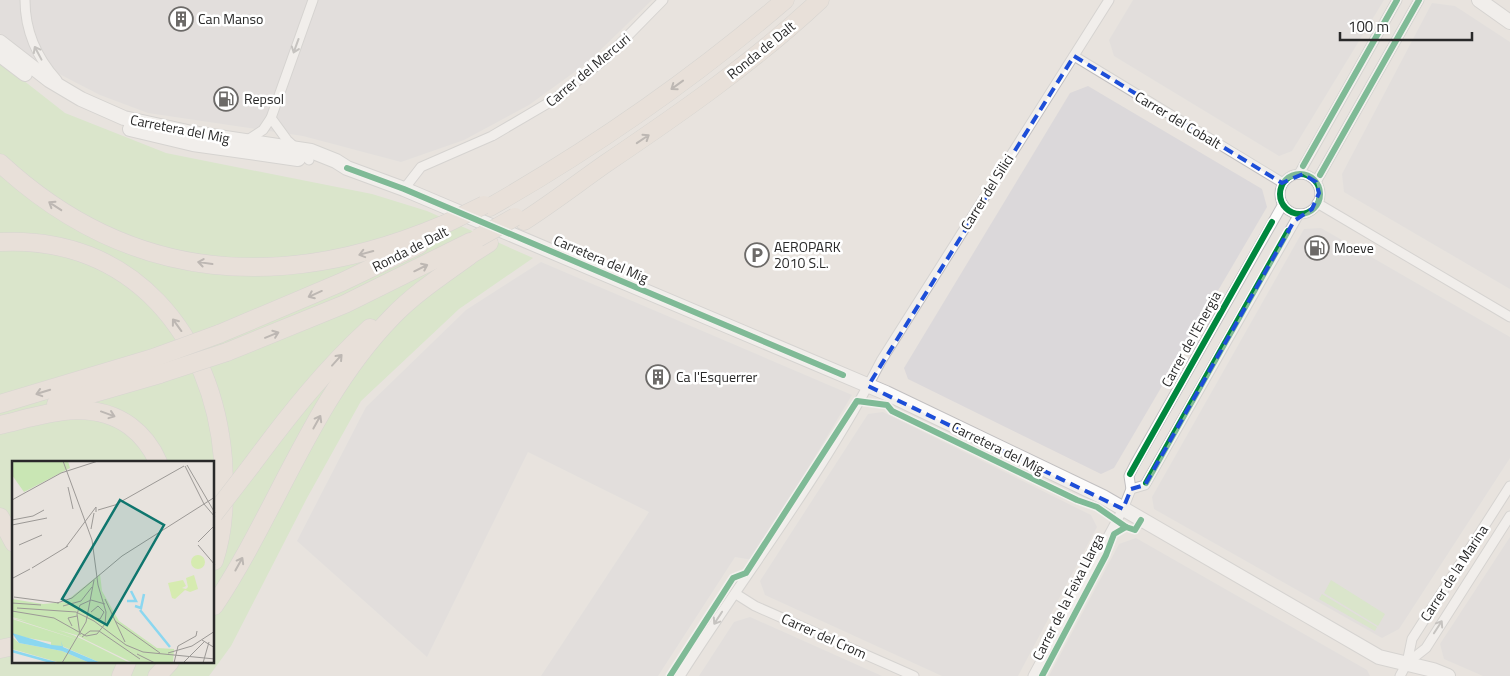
<svg xmlns="http://www.w3.org/2000/svg" width="1510" height="676" viewBox="0 0 1510 676" font-family="'Titillium Web',sans-serif">
<rect width="100%" height="100%" fill="#e8e3de"/>
<g fill="#dbd8da">
<polygon points="0,0 652,0 587,63 529,105 464,140 401,162 303,136 148,113 100,95 34,61 0,33"/>
<polygon points="1133,0 1384,0 1292,151 1279,156 1114,56 1109,40"/>
<polygon points="1432,3 1455,6 1510,42 1510,289 1344,192 1342,174"/>
<polygon points="1088,86 1262,189 1267,207 1114,468 1101,474 908,379 904,368 1070,93"/>
<polygon points="1321,228 1510,337 1510,458 1399,629 1382,638 1154,509 1152,497 1304,229"/>
<polygon points="541,262 852,395 753,560 735,557 658,676 541,676 649,512 528,452 427,657 297,541 366,407 466,310"/>
<polygon points="883,412 1091,515 1097,527 1018,676 942,676 765,595 760,581 868,414"/>
<polygon points="1510,537 1510,676 1483,676 1444,659 1440,644"/>
<polygon points="1136,538 1367,670 1370,676 1049,676 1119,544"/>
<polygon points="750,617 882,676 699,676 734,622"/>
</g>
<g fill="#c9e6b4" fill-rule="evenodd">
<path d="M0 62 65 113 166 153 372 194 427 211 533 258 459 309 361 401 307 498 231 646 209 676H0ZM14 462H214V662H14Z"/>
<polygon points="1331,580 1385,614 1378,626 1324,593"/>
<polygon points="1322,594 1377,627 1375,631 1319,599"/>
</g>
<g fill="none" stroke-linecap="round" stroke-linejoin="round">
<g stroke="#c1bfc0" stroke-width="11">
<g id="street">
<path d="M25 0C25 30 37 58 57 80"/>
<polyline points="1074,56 1283,183"/>
<polyline points="271,118 287,140 309,160"/>
<polyline points="246,141 263,130 271,118 313,0"/>
<polyline points="1299,174 1397,0"/>
<circle cx="1300" cy="194" r="20"/>
<polyline points="1316,182 1419,0"/>
<polyline points="404,189 421,167 492,136 555,99 606,58 663,0"/>
<polyline points="1317,203 1510,317"/>
<polyline points="1131,489 1145,485 1299,214"/>
<polyline points="736,594 755,606 914,676"/>
<polyline points="1407,663 1412,639 1510,486"/>
<path d="M680 676C747 571 824 472 881 361L1109 0"/>
<polyline points="1033,676 1123,509 1131,489 1129,476 1135,464 1283,204"/>
<polyline points="1400,676 1407,663 1426,648 1510,516"/>
</g>
</g>
<g stroke="#c1bfc0" stroke-width="16">
<g id="secondary">
<polyline points="1479,0 1510,22"/>
<polyline points="0,42 49,80 81,99 124,118 192,133 311,151 336,161 347,168 404,189 886,393 1103,497 1379,657 1433,670 1448,676"/>
<polyline points="0,55 25,74"/>
<polyline points="130,129 193,144 298,159"/>
</g>
</g>
<g stroke="#c4c2c0" stroke-width="19">
<g id="highway">
<path d="M0 163C132 285 285 292 445 224"/>
<path d="M490 207C595 147 694 78 785 0"/>
<path d="M524 221C552 203 578 183 605 164 679 114 754 62 820 0"/>
<path d="M0 242C132 235 213 336 223 459 225 493 225 529 214 561"/>
<polyline points="459,262 489,243"/>
<polyline points="219,334 342,282 419,245"/>
<polyline points="227,352 345,304 470,242"/>
<polyline points="0,404 156,357"/>
<polyline points="56,404 160,374"/>
<path d="M0 425C43 415 90 397 130 426 142 435 152 448 158 462"/>
<path d="M251 466C288 416 325 369 370 328"/>
<polyline points="0,517 14,543"/>
<path d="M214 606C277 512 312 399 392 317 415 293 443 275 469 256"/>
<polyline points="0,649 14,646"/>
<polyline points="121,676 127,662"/>
<polyline points="157,676 170,662"/>
</g>
</g>
<use href="#street" stroke="#fcfbfa" stroke-width="9"/>
<use href="#secondary" stroke="#fcfbfa" stroke-width="14"/>
<use href="#highway" stroke="#e9dcd2" stroke-width="18"/>
<g stroke="#c4c2c0" stroke-width="19" stroke-linecap="butt">
<g id="highway-bridge">
<polyline points="445,224 484,205"/>
<polyline points="478,238 515,217"/>
<polyline points="156,357 219,334"/>
<polyline points="160,374 227,352"/>
<polyline points="214,514 251,466"/>
</g>
</g>
<use href="#highway-bridge" stroke="#e9dcd2" stroke-width="18"/>
<g stroke="#fff" stroke-width="9">
<g id="cycleway">
<polyline points="1303,166 1397,0"/>
<polyline points="347,168 404,189 843,375"/>
<circle cx="1300" cy="194" r="20"/>
<polyline points="1320,175 1419,0"/>
<polyline points="1130,474 1272,222"/>
<polyline points="1146,483 1288,231"/>
<polyline points="670,676 733,578 746,573 857,401 887,405 892,411 1077,500 1097,507 1126,527"/>
<polyline points="1042,676 1106,555 1114,534 1126,527 1135,530 1141,520"/>
</g>
</g>
<use href="#cycleway" stroke="#00873e" stroke-width="6"/>
</g>
<defs><path id="oneway-shaft" d="M-6 0H5M1.5-3L5.5 0L1.5 3" fill="none" stroke-width="1.6" stroke-linecap="round" stroke-linejoin="round" transform="scale(1.25)"/></defs>
<g stroke="#9d9c9c">
<use href="#oneway-shaft" transform="translate(296 46) rotate(110)"/>
<use href="#oneway-shaft" transform="translate(38 53) rotate(-118)"/>
<use href="#oneway-shaft" transform="translate(718 618) rotate(123)"/>
<use href="#oneway-shaft" transform="translate(1438 627) rotate(-57)"/>
</g>
<g stroke="#89827e">
<use href="#oneway-shaft" transform="translate(677 85) rotate(144)"/>
<use href="#oneway-shaft" transform="translate(643 139) rotate(-34)"/>
<use href="#oneway-shaft" transform="translate(55 206) rotate(-147)"/>
<use href="#oneway-shaft" transform="translate(366 253) rotate(165)"/>
<use href="#oneway-shaft" transform="translate(205 263) rotate(-172)"/>
<use href="#oneway-shaft" transform="translate(421 268) rotate(-26)"/>
<use href="#oneway-shaft" transform="translate(315 294) rotate(156)"/>
<use href="#oneway-shaft" transform="translate(177 325) rotate(-126)"/>
<use href="#oneway-shaft" transform="translate(272 335) rotate(-22)"/>
<use href="#oneway-shaft" transform="translate(337 360) rotate(-48)"/>
<use href="#oneway-shaft" transform="translate(43 392) rotate(163)"/>
<use href="#oneway-shaft" transform="translate(108 414) rotate(20)"/>
<use href="#oneway-shaft" transform="translate(317 422) rotate(-61)"/>
<use href="#oneway-shaft" transform="translate(239 564) rotate(-61)"/>
</g>
<path d="M0 0H1510V676H0ZM1074 56 1282 183 1303 174 1316 182 1319 193 1312 209 1294 221 1145 485 1131 489 1123 509 868 386Z" fill="#e8e3de" fill-opacity=".55" fill-rule="evenodd"/>
<path fill="none" stroke="#1d4ed8" stroke-width="4" stroke-dasharray="10 6" stroke-linejoin="round" d="M1074 56 1282 183 1303 174 1316 182 1319 193 1312 209 1294 221 1145 485 1131 489 1123 509 868 386Z"/>
<defs>
<g id="building-ring" transform="scale(1.25)"><circle r="9.5" fill="#fff" stroke="#6c6a68" stroke-width="1.5"/><path d="M-4-6H4V6H1V3H-1V6H-4ZM-2.5-4.3h1.7v1.8h-1.7ZM.8-4.3h1.7v1.8H.8ZM-2.5-1h1.7V.8h-1.7ZM.8-1h1.7V.8H.8Z" fill="#6c6a68"/></g>
<g id="fuel-ring" transform="scale(1.25)"><circle r="9.5" fill="#fff" stroke="#6c6a68" stroke-width="1.5"/><path d="M-5.5-6h7V0h2V4h1.3V-2.5L3-4.5l.8-.8L6-3V5H2.5V1h-1V6h-7ZM-4.2-4.7v3.2H.2V-4.7Z" fill="#6c6a68"/></g>
<g id="parking-ring" transform="scale(1.25)"><circle r="9.5" fill="#fff" stroke="#6c6a68" stroke-width="1.5"/><path d="M-3.5-5.5H1a3.5 3.5 0 0 1 0 7H-1V5.5H-3.5ZM-1-3.4V-.6H.8a1.4 1.4 0 0 0 0-2.8Z" fill="#6c6a68"/></g>
</defs>
<g fill-rule="evenodd">
<use href="#building-ring" x="181" y="19"/>
<use href="#fuel-ring" x="226" y="99"/>
<use href="#fuel-ring" x="1317" y="248"/>
<use href="#parking-ring" x="757" y="255"/>
<use href="#building-ring" x="658" y="377"/>
</g>
<g text-anchor="middle" stroke-width="5" stroke-linejoin="round" paint-order="stroke">
<g font-size="14" fill="#292929" stroke="#fff" text-anchor="start">
<text x="198" y="24">Can Manso</text>
<text x="244" y="104">Repsol</text>
<text x="774" y="252">AEROPARK<tspan x="774" dy="16">2010 S.L.</tspan></text>
<text x="1334" y="253">Moeve</text>
<text x="676" y="382">Ca l'Esquerrer</text>
</g>
<g font-size="14" fill="#292929" stroke="#fff">
<text transform="translate(761 50) rotate(-39)" y="5">Ronda de Dalt</text>
<text transform="translate(588 70) rotate(-40)" y="5">Carrer del Mercuri</text>
<text transform="translate(1178 120) rotate(31)" y="5">Carrer del Cobalt</text>
<text transform="translate(180 129) rotate(11)" y="5">Carretera del Mig</text>
<text transform="translate(987 192) rotate(-58)" y="5">Carrer del Silici</text>
<text transform="translate(410 249) rotate(-27)" y="5">Ronda de Dalt</text>
<text transform="translate(601 259) rotate(23)" y="5">Carretera del Mig</text>
<text transform="translate(1191 339) rotate(-61)" y="5">Carrer de l'Energia</text>
<text transform="translate(998 448) rotate(26)" y="5">Carretera del Mig</text>
<text transform="translate(1454 573) rotate(-57)" y="5">Carrer de la Marina</text>
<text transform="translate(1068 597) rotate(-63)" y="5">Carrer de la Feixa Llarga</text>
<text transform="translate(824 636) rotate(24)" y="5">Carrer del Crom</text>
</g>
</g>
<g transform="translate(12 461)">
<rect width="202" height="202" fill="#e8e3de"/>
<path d="M0 0H56L58 7 12 31 0 14ZM88 113 90 130 107 160 145 187 162 188 161 202H121L64 174 0 156V138L31 143 53 141ZM0 157 28 163 61 174 72 179 118 202H89L50 185 39 186 27 182 39 184V181L5 175 0 172V158L73 181ZM0 176 7 182 50 190 78 202H49L0 188Z" fill="#c9e6b4"/>
<path d="M179 101a7 7 0 1 1 14 0a7 7 0 1 1-14 0ZM182 114 186 128 178 131 173 129 163 138 160 137 156 122 171 119 174 125 170 127 174 128 176 126 174 117Z" fill="#d6ebb0"/>
<path d="M0 172 40 184 50 185 49 180 51 186 89 202H78L50 190 7 182Z" fill="#8bd7f0"/>
<path fill="none" stroke="#8bd7f0" stroke-width="2.5" d="M115 140H124L119 130M123 145 129 147 132 133M128 149 158 186M0 190 43 202"/>
<path fill="none" stroke="#9c9996" stroke-width="1" d="M175 4 203 52M173 5 192 43 203 56M56 26 61 48M0 39 49 12 86 0M86 49 103 44 172 5M0 59 21 55 32 49M0 64 35 57M79 68 82 52M186 81 203 64M7 84 30 74M186 84 203 104M54 86 84 46V51M20 107 56 85M1 117 18 108M2 136 47 142M93 138 113 181M0 142 29 144M45 142 60 137 110 95 203 36M51 145 69 140 80 126M5 147 64 151 82 160 114 184 131 191 203 198M0 150 42 157 74 175 85 173 93 163 94 151 86 124 80 79 51 0M79 151 86 145 92 151 88 158 80 156M103 160 148 192M60 165 56 157 65 155M68 174 65 153 68 144 79 139 93 143M70 176 78 170H87L128 198M190 179 203 187M156 192 180 185 203 170M125 193 143 202M50 202 74 161 82 119M162 202 166 185 184 175 185 170M171 202 192 181M191 202 197 181"/>
<path fill="#0f766e" fill-opacity="0.15" stroke="#0f766e" stroke-width="2.5" d="M108 39 152 64 95 164 50 138Z"/>
<rect width="202" height="202" fill="none" stroke="#292929" stroke-width="2.5"/>
</g>
<path d="M1340 32v8h132v-8" fill="none" stroke="#292929" stroke-width="2.5"/>
<text x="1348" y="32" font-size="15" fill="#292929" stroke="#ffffff" stroke-width="4" paint-order="stroke">100 m</text>
</svg>
